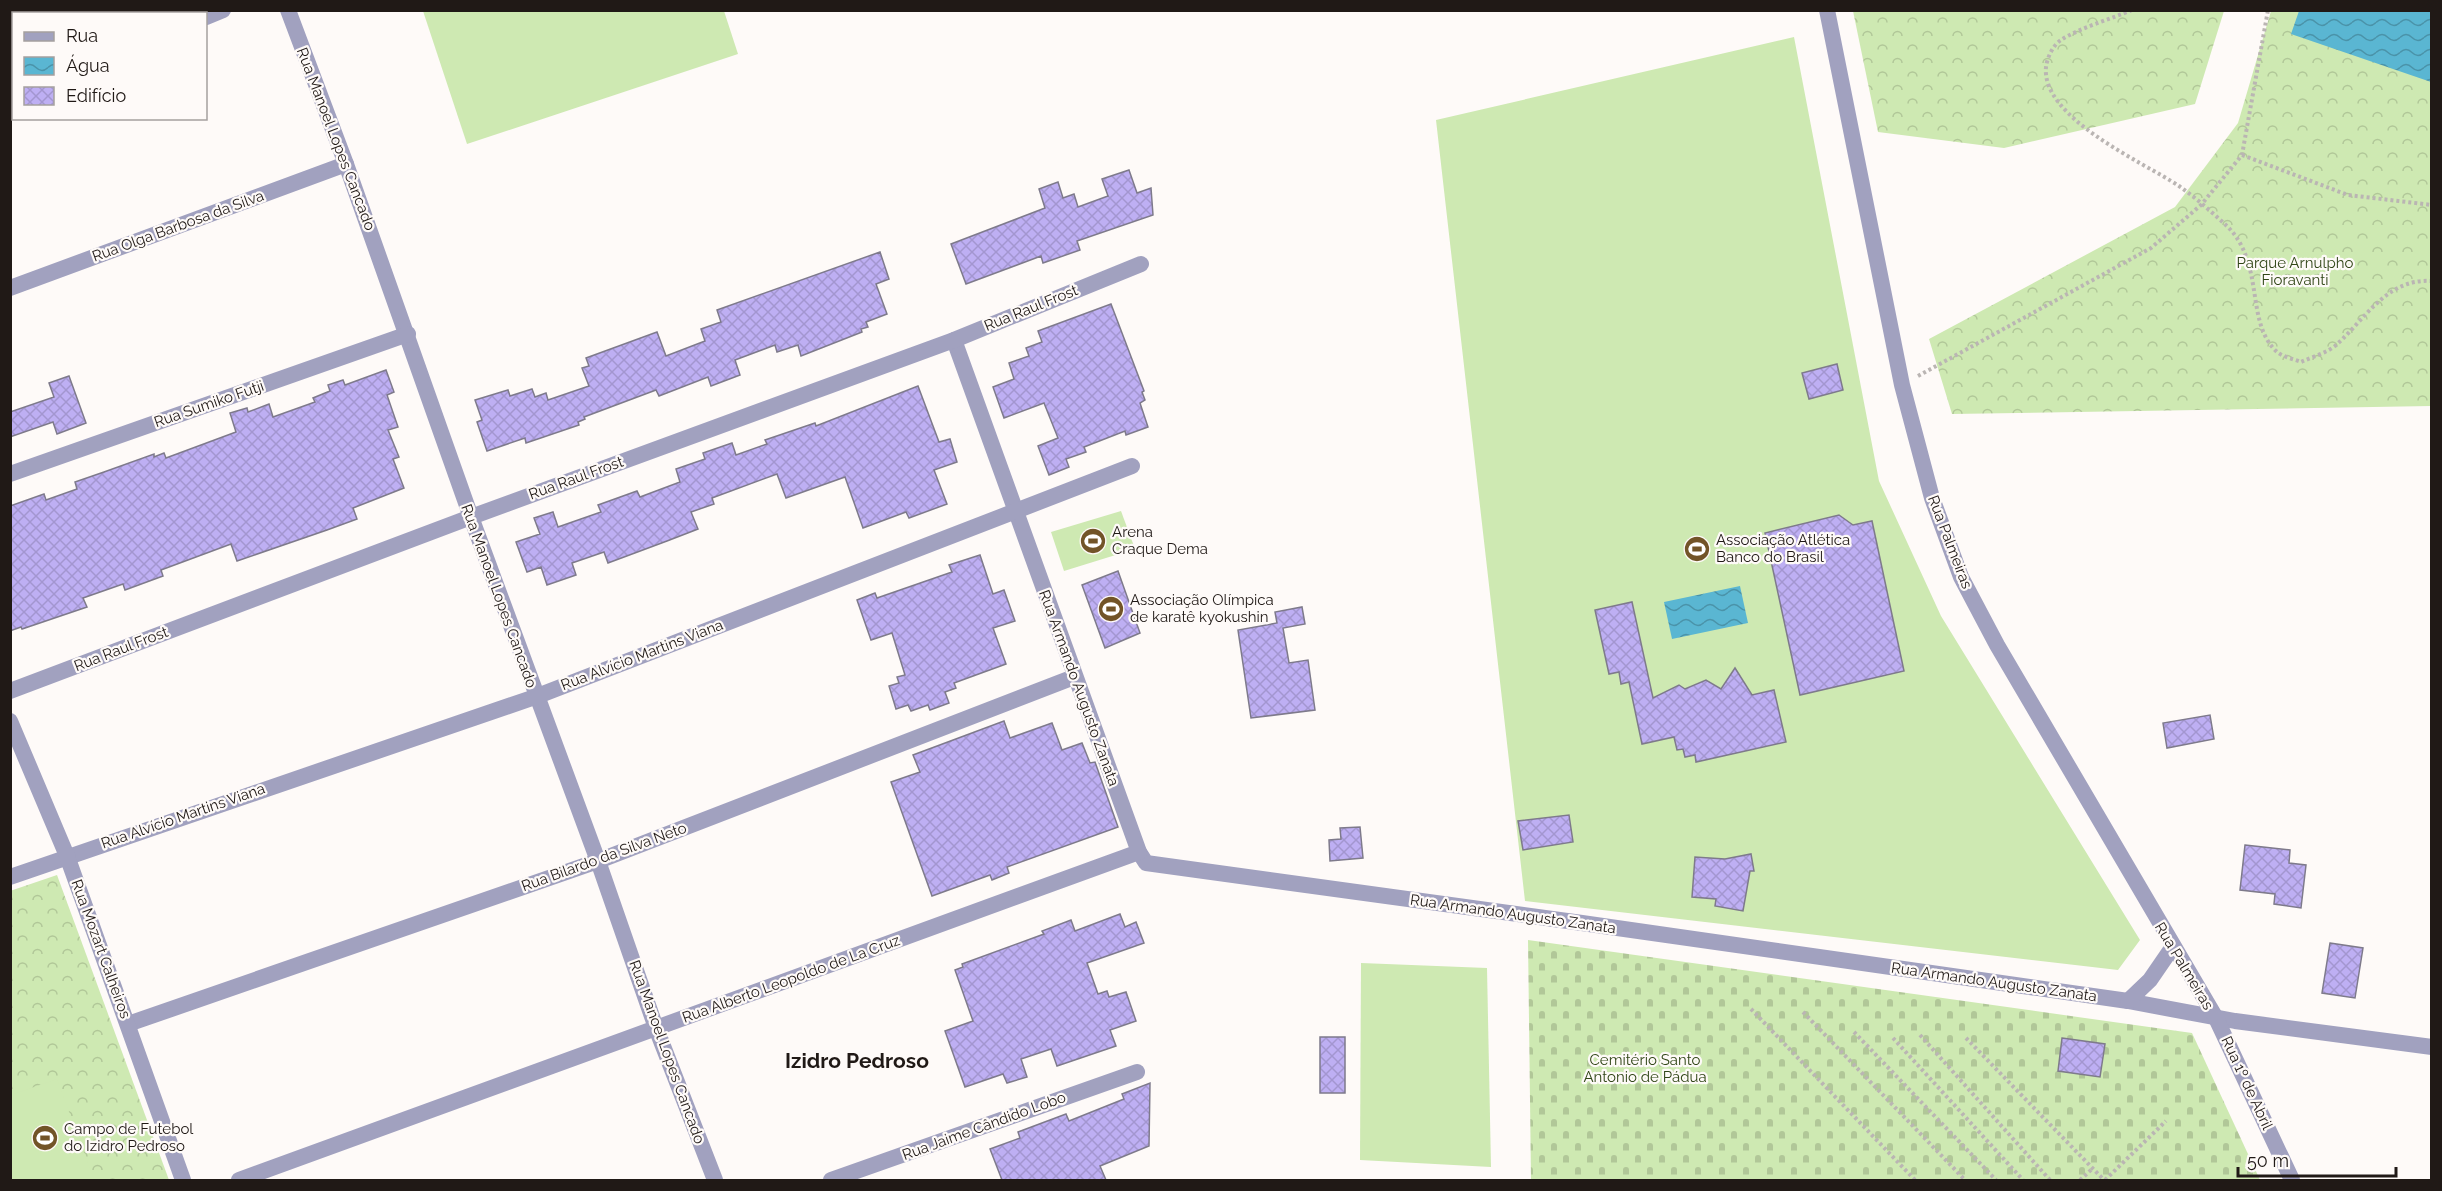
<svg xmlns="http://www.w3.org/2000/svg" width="2442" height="1191" viewBox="0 0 2442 1191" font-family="Raleway,sans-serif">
<defs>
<pattern id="forest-crowns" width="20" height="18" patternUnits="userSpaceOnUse" patternTransform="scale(1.5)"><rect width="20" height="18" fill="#cee9b2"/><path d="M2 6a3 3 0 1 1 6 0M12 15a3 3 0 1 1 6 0" fill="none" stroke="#b1c798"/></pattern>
<pattern id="cemetery-stones" width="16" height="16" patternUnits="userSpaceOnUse" patternTransform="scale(1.5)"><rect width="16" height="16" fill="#cee9b2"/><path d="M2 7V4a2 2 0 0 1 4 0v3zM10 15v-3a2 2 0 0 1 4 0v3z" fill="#b1c798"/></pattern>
<pattern id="water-waves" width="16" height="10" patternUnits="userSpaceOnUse" patternTransform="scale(1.5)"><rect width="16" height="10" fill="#5ab6d2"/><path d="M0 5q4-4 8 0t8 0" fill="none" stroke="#4a93a9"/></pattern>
<pattern id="building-cross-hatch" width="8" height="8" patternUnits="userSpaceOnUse" patternTransform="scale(1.5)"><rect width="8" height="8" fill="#beaff3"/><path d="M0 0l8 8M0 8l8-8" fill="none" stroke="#a396d0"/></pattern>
</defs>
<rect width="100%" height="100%" fill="#fefaf8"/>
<g fill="url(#forest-crowns)">
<polygon points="1853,11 1853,10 2224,11 2195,104 2004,148 1878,132"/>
<polygon points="2271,11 2431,11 2431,406 1952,414 1929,339 2175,207 2238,123"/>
<polygon points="57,875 169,1180 11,1180 10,891"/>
</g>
<polygon fill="url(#cemetery-stones)" points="1528,940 2192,1033 2260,1180 1531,1180"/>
<g fill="#cee9b2">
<polygon points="423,11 724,11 738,54 467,144"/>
<polygon points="1794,37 1879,481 1941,616 2140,940 2118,970 1525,901 1436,120"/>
<polygon points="1121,511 1135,549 1064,571 1051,532"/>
<polygon points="1361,963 1487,968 1491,1167 1360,1160"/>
<polygon points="57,1079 94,1180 11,1180 11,1095"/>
</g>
<g fill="url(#water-waves)">
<polygon points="2299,11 2431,11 2431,82 2291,34"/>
<polygon points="1740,586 1748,623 1672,639 1664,602"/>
</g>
<g fill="url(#building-cross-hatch)" stroke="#7e7a8b" stroke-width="1.5">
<polygon points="1129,170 1137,193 1151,188 1153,215 1077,241 1080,250 1043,263 1041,256 966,284 951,244 1045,208 1039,189 1058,182 1063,198 1074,194 1078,207 1108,196 1102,179"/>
<polygon points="880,252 889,279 876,284 887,314 866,322 868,327 861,329 862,332 801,356 798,345 777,352 775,345 735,360 740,375 711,386 708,377 659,396 656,390 584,417 585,419 578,422 579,425 526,443 525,438 487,451 477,422 482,420 475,400 508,390 510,396 532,389 535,397 546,393 548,400 589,386 582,368 589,366 586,358 657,332 666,356 705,341 701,329 721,322 717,310"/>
<polygon points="1111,304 1144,391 1142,392 1145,400 1140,403 1148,427 1126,435 1125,431 1084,447 1086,452 1066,459 1069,467 1049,475 1038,446 1058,438 1044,403 1004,418 993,387 1014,379 1009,363 1029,356 1026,348 1042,342 1038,331"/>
<polygon points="1837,364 1843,390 1809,399 1802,373"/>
<polygon points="386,370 394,392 387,395 398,427 388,430 399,457 393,459 404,488 353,508 357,519 327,530 237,561 231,544 161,570 163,576 125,590 123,584 83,598 87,607 22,629 21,627 10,631 10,506 44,494 46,500 77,489 75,482 104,472 154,454 154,457 164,453 166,458 236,432 230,413 247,408 248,412 269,404 273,417 315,402 313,398 330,391 328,385 343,380 345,385"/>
<polygon points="69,376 86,423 57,434 53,422 10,437 10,412 54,397 49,383"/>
<polygon points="918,386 939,442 950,439 957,462 934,470 947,504 909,518 906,512 863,528 845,477 786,498 777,474 712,498 714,504 691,512 698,529 667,541 608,563 604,552 572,563 576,575 547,585 541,567 527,572 516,542 540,534 534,518 553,512 558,527 601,512 598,505 637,491 640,497 680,482 676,469 705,459 703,453 732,443 736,455 767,444 765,440 815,423 816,426"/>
<polygon points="1839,515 1853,525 1872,521 1904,671 1800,695 1765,533"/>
<polygon points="980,555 993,594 1004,590 1015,621 993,628 1006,664 954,683 956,688 945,692 949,703 930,710 928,705 911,711 908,705 896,709 889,686 899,683 897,677 905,675 892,633 871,640 857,600 875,593 877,598 952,572 949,565"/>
<polygon points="1118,571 1140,633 1105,648 1082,585"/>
<polygon points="1632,602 1653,698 1679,685 1685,689 1706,680 1721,689 1735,668 1752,695 1774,690 1786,742 1696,762 1695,755 1685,757 1683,749 1677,750 1674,737 1642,744 1629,682 1621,684 1619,672 1609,674 1595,610"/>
<polygon points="1302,607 1305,624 1283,628 1289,663 1308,660 1315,710 1251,718 1238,630 1277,623 1275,612"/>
<polygon points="2210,715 2214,739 2167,748 2163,723"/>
<polygon points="1004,721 1010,738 1052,723 1062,750 1082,743 1090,763 1095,762 1118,827 1007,867 1009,873 992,880 990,875 932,896 891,782 920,772 913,755"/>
<polygon points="1569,815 1573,842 1523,850 1518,821"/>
<polygon points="1360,827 1363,858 1330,861 1329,840 1341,839 1340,828"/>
<polygon points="2245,845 2290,850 2289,863 2306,865 2301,908 2274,904 2275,894 2240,890"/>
<polygon points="1751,854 1754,871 1750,871 1743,911 1715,906 1716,899 1692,897 1695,857 1725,859"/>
<polygon points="1120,914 1125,927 1136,922 1144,943 1087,963 1098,994 1107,991 1109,997 1126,992 1136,1021 1110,1030 1116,1046 1057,1066 1051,1049 1021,1059 1027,1077 1007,1083 1003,1074 965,1087 945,1031 973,1021 955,970 963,967 962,964 1044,934 1042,931 1071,920 1075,931"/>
<polygon points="2330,943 2363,948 2355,998 2322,993"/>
<rect x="1320" y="1037" width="25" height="56"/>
<polygon points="2062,1038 2105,1044 2100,1077 2058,1071"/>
<polygon points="1150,1083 1149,1146 1100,1166 1106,1180 1002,1180 990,1149 1020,1138 1018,1132 1066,1114 1069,1121 1124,1099 1122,1094"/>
</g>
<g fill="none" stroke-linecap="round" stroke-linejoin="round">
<g stroke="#bab5b3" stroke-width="4" stroke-dasharray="3 3" stroke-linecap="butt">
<path d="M2132 10C2111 19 2079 28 2061 40 2053 45 2047 58 2046 67 2041 118 2143 162 2179 186 2196 198 2213 213 2228 227 2265 265 2245 321 2276 351 2282 357 2294 359 2301 362 2312 357 2326 353 2335 346 2365 320 2386 278 2432 281"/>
<polyline points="2242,155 2348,195 2432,205"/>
<polyline points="1918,376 2151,248 2201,205 2242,155 2268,10"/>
<polyline points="1751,1009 1915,1180"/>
<polyline points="1803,1012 1965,1180"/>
<polyline points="1854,1032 1996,1180"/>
<polyline points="1920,1035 2050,1180"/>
<polyline points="1893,1038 2023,1180"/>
<polyline points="1966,1038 2104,1180"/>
<polyline points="2080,1180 2092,1169"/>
<polyline points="2105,1180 2166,1121"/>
</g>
<g stroke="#a1a1bf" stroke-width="16">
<polyline points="288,10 346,164 471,517 598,861 656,1028 715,1180"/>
<polyline points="206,17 223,10"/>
<polyline points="10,87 14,86"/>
<polyline points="10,288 346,164"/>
<polyline points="954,340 1139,852 1146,863 1582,923 2128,1001 2235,1021 2432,1047"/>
<polyline points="10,474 408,334"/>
<polyline points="10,691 471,517 954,340 1141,264"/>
<polyline points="10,877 535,697 1132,466"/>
<polyline points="2128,1001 2150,980 2172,948"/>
<polyline points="128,1024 598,861 1074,677"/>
<polyline points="239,1180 1139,852"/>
<polyline points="831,1180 1137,1072"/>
</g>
<g stroke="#a1a1bf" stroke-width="16">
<polyline points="1827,10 1902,385 1932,498 1961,577 1997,645 2216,1018 2292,1180"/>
<polyline points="10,721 67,856 183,1180"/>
</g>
</g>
<defs>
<g id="stadium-disc" transform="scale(1.35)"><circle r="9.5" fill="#725428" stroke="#fefaf8"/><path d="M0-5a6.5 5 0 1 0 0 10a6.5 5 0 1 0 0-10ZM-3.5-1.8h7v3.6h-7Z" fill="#fff"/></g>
</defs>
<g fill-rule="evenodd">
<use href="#stadium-disc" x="1093" y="541"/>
<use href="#stadium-disc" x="1697" y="549"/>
<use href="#stadium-disc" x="1111" y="609"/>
<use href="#stadium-disc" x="45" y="1138"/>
</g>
<g text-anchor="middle" stroke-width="4.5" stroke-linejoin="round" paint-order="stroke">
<g font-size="15" fill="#201916" stroke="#fefaf8">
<text transform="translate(336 139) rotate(69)" y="5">Rua Manoel Lopes Cancado</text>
<text transform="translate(178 226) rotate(-20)" y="5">Rua Olga Barbosa da Silva</text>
<text transform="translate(1031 308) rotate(-22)" y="5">Rua Raul Frost</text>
<text transform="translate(209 404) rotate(-19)" y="5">Rua Sumiko Futji</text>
<text transform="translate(576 478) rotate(-20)" y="5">Rua Raul Frost</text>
<text transform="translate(1950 542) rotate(69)" y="5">Rua Palmeiras</text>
<text transform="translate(499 596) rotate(70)" y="5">Rua Manoel Lopes Cancado</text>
<text transform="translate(121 649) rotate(-21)" y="5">Rua Raul Frost</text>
<text transform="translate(642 655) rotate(-21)" y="5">Rua Alvício Martins Viana</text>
<text transform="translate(1079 688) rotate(70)" y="5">Rua Armando Augusto Zanata</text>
<text transform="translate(183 816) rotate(-19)" y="5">Rua Alvício Martins Viana</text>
<text transform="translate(604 857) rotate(-20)" y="5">Rua Bilardo da Silva Neto</text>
<text transform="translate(1513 914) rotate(8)" y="5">Rua Armando Augusto Zanata</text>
<text transform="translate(101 949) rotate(70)" y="5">Rua Mozart Calheiros</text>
<text transform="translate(2184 966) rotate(59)" y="5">Rua Palmeiras</text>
<text transform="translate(791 979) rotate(-20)" y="5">Rua Alberto Leopoldo de La Cruz</text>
<text transform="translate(1994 982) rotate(8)" y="5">Rua Armando Augusto Zanata</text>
<text transform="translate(667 1052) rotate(70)" y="5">Rua Manoel Lopes Cancado</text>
<text transform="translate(2247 1083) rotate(65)" y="5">Rua 1º de Abril</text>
<text transform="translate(984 1126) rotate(-20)" y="5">Rua Jaime Cândido Lobo</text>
</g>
<g font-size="15" fill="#314617" stroke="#fefaf8">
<text x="2295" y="268">Parque Arnulpho<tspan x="2295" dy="17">Fioravanti</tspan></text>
<text x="1645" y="1065">Cemitério Santo<tspan x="1645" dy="17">Antonio de Pádua</tspan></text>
</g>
<g font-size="15" fill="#201916" stroke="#fefaf8" text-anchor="start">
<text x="1112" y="537">Arena<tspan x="1112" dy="17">Craque Dema</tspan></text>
<text x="1716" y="545">Associação Atlética<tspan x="1716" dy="17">Banco do Brasil</tspan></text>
<text x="1130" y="605">Associação Olímpica<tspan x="1130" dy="17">de karatê kyokushin</tspan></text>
<text x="64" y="1134">Campo de Futebol<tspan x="64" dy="17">do Izidro Pedroso</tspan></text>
</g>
<g font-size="21" font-weight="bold" fill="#201916" stroke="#fefaf8">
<text x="857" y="1068">Izidro Pedroso</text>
</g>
</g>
<rect width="2442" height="1191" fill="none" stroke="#201916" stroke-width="24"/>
<rect x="12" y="12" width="195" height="108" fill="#fefaf8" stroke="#a5a09e" stroke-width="1.5"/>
<rect x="24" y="32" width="30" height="9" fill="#a1a1bf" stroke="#a5a09e" stroke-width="1.5"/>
<text x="66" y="42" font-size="18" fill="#201916">Rua</text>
<rect x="24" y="57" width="30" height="18" fill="url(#water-waves)" stroke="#a5a09e" stroke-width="1.5"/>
<text x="66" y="72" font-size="18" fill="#201916">Água</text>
<rect x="24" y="87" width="30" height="18" fill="url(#building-cross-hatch)" stroke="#a5a09e" stroke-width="1.5"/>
<text x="66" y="102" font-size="18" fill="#201916">Edifício</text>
<path d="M2238 1167v9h158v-9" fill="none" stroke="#201916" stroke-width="3"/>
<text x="2247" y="1167" font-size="18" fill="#201916" stroke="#fefaf8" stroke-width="4.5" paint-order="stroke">50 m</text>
</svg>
